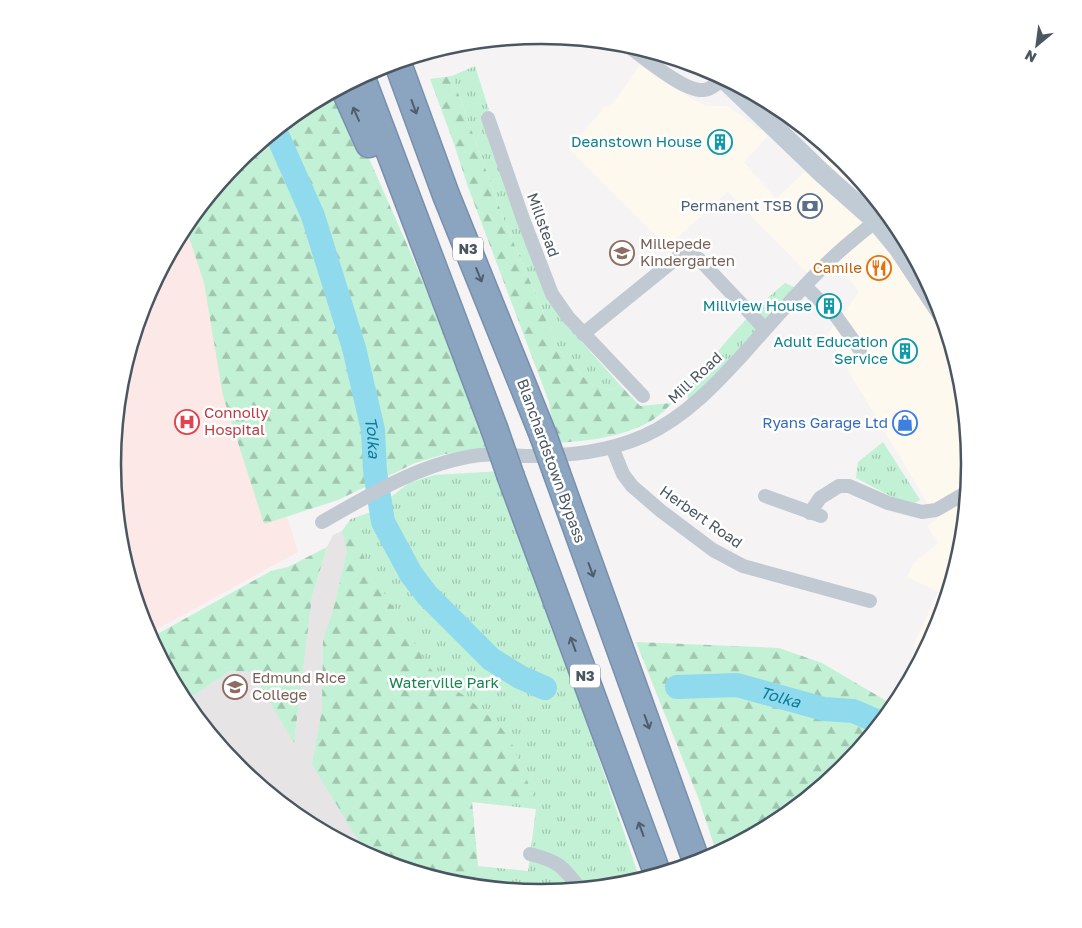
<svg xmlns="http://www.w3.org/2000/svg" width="1082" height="928" viewBox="0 0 1082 928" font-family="'Golos Text',sans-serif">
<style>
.commercial{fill:#fdf9ef}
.education{fill:#e6e4e5}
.medical{fill:#fce8e6}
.grass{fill:url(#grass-tufts);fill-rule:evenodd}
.forest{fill:url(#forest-firs)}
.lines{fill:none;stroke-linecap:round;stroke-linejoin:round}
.river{stroke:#90daee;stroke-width:24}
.street-tunnel{stroke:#caccce;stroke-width:14;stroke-dasharray:14 7;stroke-linecap:butt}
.highway-casing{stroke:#7690ad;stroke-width:29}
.street{stroke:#c1cad2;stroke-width:14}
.secondary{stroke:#c1cbd6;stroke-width:20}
.highway{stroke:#8ba5c1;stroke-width:26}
.highway-bridge-casing{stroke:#7690ad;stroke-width:29;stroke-linecap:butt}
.highway-bridge{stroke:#8ba5c1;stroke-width:26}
.oneway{stroke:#505e6b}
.labels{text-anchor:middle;stroke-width:5;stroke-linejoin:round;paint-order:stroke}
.shield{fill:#fff;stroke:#808990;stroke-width:1}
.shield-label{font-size:14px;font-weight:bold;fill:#4a5661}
.culture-label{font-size:15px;fill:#0d838f;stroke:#fff;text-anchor:end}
.service-label{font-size:15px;fill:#4e5e75;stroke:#fff;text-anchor:end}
.street-label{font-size:15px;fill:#4a5661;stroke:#fff}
.education-label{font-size:15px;fill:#785e54;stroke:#fff;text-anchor:start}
.food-label{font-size:15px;fill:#c56008;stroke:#fff;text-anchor:end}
.health-label{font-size:15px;fill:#be3a42;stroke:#fff;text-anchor:start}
.shop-label{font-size:15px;fill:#366cbe;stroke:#fff;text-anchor:end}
.park-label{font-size:15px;fill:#17864f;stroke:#fff}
.water-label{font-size:16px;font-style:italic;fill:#0c7c9b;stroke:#fff}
.rim{fill:none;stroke:#4a5661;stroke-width:2.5}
</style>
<defs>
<pattern id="grass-tufts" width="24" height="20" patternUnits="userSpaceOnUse" patternTransform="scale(1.25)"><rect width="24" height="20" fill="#c3f1d5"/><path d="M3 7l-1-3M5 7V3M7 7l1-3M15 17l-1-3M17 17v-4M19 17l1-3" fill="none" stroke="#a0c6b0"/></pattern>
<pattern id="forest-firs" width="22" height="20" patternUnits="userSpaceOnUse" patternTransform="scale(1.25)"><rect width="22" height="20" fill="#c3f1d5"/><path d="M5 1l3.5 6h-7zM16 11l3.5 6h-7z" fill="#a0c6b0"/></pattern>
</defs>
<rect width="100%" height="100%" fill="#f5f3f3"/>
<!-- commercial -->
<polygon class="commercial" points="640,65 673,88 706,106 728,106 768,136 744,162 776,199 825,152 790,116 845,161 898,226 937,300 962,381 970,464 962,548 937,628 924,653 921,655 913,646 938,592 907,577 913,564 938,543 927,526 937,519 827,335 859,292 828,253 808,274 728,192 667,247 569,149 605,106 610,107"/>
<!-- education -->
<polygon class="education" points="342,531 347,552 334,607 323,641 322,710 312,763 368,856 302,821 237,767 184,702 230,671 252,672 294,742 312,597 327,547 333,535"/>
<!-- medical -->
<polygon class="medical" points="192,216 298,552 148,634 145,628 120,547 112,464 120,380 145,300 184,225"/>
<!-- grass -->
<g class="grass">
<polygon points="475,66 489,110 481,114 516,214 564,322 621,386 610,390 589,383 559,350 504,220 452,76"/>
<path d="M 785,283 L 796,288 C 760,325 726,365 688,401 L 687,390 C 717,351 747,314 785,283 Z"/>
<polygon points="883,442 920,500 915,503 894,498 856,478 858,462"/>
<path d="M 502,471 L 640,880 L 624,885 L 541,893 L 457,885 L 377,860 L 368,856 L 312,764 L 322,710 L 323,641 L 334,607 L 347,552 L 342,531 L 351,519 L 371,512 L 409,483 L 434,475 ZM 472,802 L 536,809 L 528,871 L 478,866 Z"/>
</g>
<!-- forest -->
<g class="forest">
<path d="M 452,76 L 504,220 L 559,350 L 589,383 L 610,390 L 621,386 L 640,406 L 672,403 C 666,409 659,416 651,421 C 623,437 588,441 555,443 L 549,402 L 468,187 L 454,144 L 430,79 Z"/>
<polygon points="338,88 412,256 494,450 445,454 415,463 338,500 264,524 223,396 204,283 185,225 238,160 303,107"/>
<polygon points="351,519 366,563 429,667 444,684 465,696 498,724 510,739 533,795 523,802 472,802 479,887 457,885 377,860 368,856 312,764 322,710 323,641 334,607 347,552 342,531"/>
<polygon points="327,547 312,597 294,743 252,672 230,671 184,702 150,638 271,571 288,567"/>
<polygon points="636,642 779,648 822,663 895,706 844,768 779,821 717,854 699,800"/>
</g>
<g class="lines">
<!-- river -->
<g class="river">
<path id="s1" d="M 275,130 L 313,216 L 354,348 L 373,430 L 375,471 L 383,522 L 411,574 L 427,595 L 491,659 L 520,677 L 545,688"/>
<path id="s2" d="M 677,687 L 737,685 L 824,709 L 853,711 L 881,723"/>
</g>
<!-- street-tunnel -->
<polyline class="street-tunnel" points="818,299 836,316"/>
<defs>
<g id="highway">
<polyline points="397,61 446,195 543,435"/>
<polyline points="361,76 494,428"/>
<polyline points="343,86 369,144"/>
<polyline points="557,474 697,863"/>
<polyline points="511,477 658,875"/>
</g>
</defs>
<!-- highway casing -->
<use href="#highway" class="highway-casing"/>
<!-- street -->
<g class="street">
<path d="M 624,43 C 641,55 684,92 703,90 C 711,90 717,83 723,78"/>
<polyline points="488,118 523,219 552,294 568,317 643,396"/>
<polyline points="805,286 818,299"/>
<polyline points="836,316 860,350"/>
<polyline points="583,334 678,257 687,254 699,259 765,329"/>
<polyline points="612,447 623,474 632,486 661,511 713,550 743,566 870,601"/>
<polyline points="765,496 821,516"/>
<polyline points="810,513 820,498 839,486 849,486 888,503 922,512 936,510 967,492"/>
<path d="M 322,522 C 371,494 423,462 480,455 C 496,453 513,456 529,456 C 569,456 607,452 644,436 C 686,417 717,383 747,350 C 771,323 795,295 821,269 C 841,248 864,231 887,212"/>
<path d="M 530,854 C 558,861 563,866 580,889"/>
</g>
<!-- secondary -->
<polyline class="secondary" points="722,77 823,174 876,221 899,249 942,314"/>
<!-- highway -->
<use href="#highway" class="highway"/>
<defs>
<g id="highway-bridge">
<polyline points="494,428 511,477"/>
<polyline points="543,435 557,474"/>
</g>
</defs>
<!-- highway-bridge casing -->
<use href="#highway-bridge" class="highway-bridge-casing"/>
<!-- highway-bridge -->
<use href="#highway-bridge" class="highway-bridge"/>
</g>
<!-- one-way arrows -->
<defs><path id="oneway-shaft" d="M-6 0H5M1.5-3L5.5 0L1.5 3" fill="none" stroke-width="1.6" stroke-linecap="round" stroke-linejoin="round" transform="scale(1.25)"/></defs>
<g class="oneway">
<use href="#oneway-shaft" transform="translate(414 107) rotate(70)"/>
<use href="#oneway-shaft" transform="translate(356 114) rotate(-114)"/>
<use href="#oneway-shaft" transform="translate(479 275) rotate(68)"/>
<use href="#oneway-shaft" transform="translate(591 570) rotate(70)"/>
<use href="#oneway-shaft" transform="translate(573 644) rotate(-110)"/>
<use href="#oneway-shaft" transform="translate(647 722) rotate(70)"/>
<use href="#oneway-shaft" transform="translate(641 829) rotate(-110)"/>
</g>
<!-- icons -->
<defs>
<symbol id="building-ring" viewBox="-11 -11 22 22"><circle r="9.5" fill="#fff" stroke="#0f9aa8" stroke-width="1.5"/><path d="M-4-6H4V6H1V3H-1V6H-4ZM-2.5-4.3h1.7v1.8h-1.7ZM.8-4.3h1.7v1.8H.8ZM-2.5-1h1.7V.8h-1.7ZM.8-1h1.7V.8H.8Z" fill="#0f9aa8"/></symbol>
<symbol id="bank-ring" viewBox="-11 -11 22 22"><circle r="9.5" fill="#fff" stroke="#5c6f8a" stroke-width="1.5"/><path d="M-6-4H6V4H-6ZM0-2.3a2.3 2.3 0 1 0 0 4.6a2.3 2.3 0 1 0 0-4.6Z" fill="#5c6f8a"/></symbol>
<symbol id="school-ring" viewBox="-11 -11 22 22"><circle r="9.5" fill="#fff" stroke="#8d6e63" stroke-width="1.5"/><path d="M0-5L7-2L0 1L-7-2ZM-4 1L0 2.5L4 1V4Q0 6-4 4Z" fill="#8d6e63"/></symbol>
<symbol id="restaurant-ring" viewBox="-11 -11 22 22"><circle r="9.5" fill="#fff" stroke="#e8710a" stroke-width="1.5"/><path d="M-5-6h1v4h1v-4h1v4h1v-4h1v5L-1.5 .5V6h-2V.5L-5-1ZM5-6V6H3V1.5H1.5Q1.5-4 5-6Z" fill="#e8710a"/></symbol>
<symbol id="hospital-ring" viewBox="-11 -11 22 22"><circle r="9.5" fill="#fff" stroke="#e0444e" stroke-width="1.5"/><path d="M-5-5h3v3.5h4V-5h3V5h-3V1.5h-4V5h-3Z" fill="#e0444e"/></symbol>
<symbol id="shop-ring" viewBox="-11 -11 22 22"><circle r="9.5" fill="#fff" stroke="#3f7fe0" stroke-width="1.5"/><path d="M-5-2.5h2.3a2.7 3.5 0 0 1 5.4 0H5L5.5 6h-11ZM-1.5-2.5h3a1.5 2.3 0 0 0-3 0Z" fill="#3f7fe0"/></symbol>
</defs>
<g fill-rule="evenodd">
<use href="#building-ring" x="706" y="128" width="28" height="28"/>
<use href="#bank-ring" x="796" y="192" width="28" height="28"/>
<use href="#school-ring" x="608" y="239" width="28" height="28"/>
<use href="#restaurant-ring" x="865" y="254" width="28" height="28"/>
<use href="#building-ring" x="815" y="292" width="28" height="28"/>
<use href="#building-ring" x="891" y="337" width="28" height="28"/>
<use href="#hospital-ring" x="173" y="408" width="28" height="28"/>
<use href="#shop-ring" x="891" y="409" width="28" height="28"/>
<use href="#school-ring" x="221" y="673" width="28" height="28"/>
</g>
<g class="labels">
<!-- shield labels -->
<g class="shield">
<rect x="453" y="237.5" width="30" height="23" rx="4"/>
<rect x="570" y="664.5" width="30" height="23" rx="4"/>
</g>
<g class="shield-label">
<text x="468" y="254">N3</text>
<text x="585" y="681">N3</text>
</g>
<!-- culture labels -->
<g class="culture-label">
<text x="702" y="147">Deanstown House</text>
<text x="812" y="311">Millview House</text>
<text x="888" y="347">Adult Education<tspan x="888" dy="17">Service</tspan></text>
</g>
<!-- service labels -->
<g class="service-label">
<text x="792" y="211">Permanent TSB</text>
</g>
<!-- street labels -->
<g class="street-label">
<text transform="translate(543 225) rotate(70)" y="5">Millstead</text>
<text transform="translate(695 378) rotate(-43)" y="5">Mill Road</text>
<text transform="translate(551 461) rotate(70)" y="5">Blanchardstown Bypass</text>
<text transform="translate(701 517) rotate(35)" y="5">Herbert Road</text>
</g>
<!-- education labels -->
<g class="education-label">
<text x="640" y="249">Millepede<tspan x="640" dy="17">Kindergarten</tspan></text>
<text x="252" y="683">Edmund Rice<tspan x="252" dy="17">College</tspan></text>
</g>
<!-- food labels -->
<g class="food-label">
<text x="862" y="273">Camile</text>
</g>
<!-- health labels -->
<g class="health-label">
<text x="204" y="418">Connolly<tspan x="204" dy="17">Hospital</tspan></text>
</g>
<!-- shop labels -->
<g class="shop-label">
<text x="888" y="428">Ryans Garage Ltd</text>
</g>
<!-- park labels -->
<g class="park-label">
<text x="444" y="688">Waterville Park</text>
</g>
<!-- water labels -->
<g class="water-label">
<text dy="6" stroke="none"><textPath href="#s1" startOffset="324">Tolka</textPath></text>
<text dy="6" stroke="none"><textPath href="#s2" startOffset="105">Tolka</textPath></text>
</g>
</g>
<!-- crop -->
<path d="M0 0H1082V928H0ZM121 464a420 420 0 1 1 840 0a420 420 0 1 1-840 0Z" fill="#fff" fill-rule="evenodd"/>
<path class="rim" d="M121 464a420 420 0 1 1 840 0a420 420 0 1 1-840 0Z"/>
<!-- north arrow -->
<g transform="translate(1037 45) rotate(209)" stroke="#ffffff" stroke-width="4" paint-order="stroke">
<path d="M0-4L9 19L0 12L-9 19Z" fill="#4a5661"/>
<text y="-8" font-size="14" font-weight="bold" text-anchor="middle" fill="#4a5661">N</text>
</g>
</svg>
